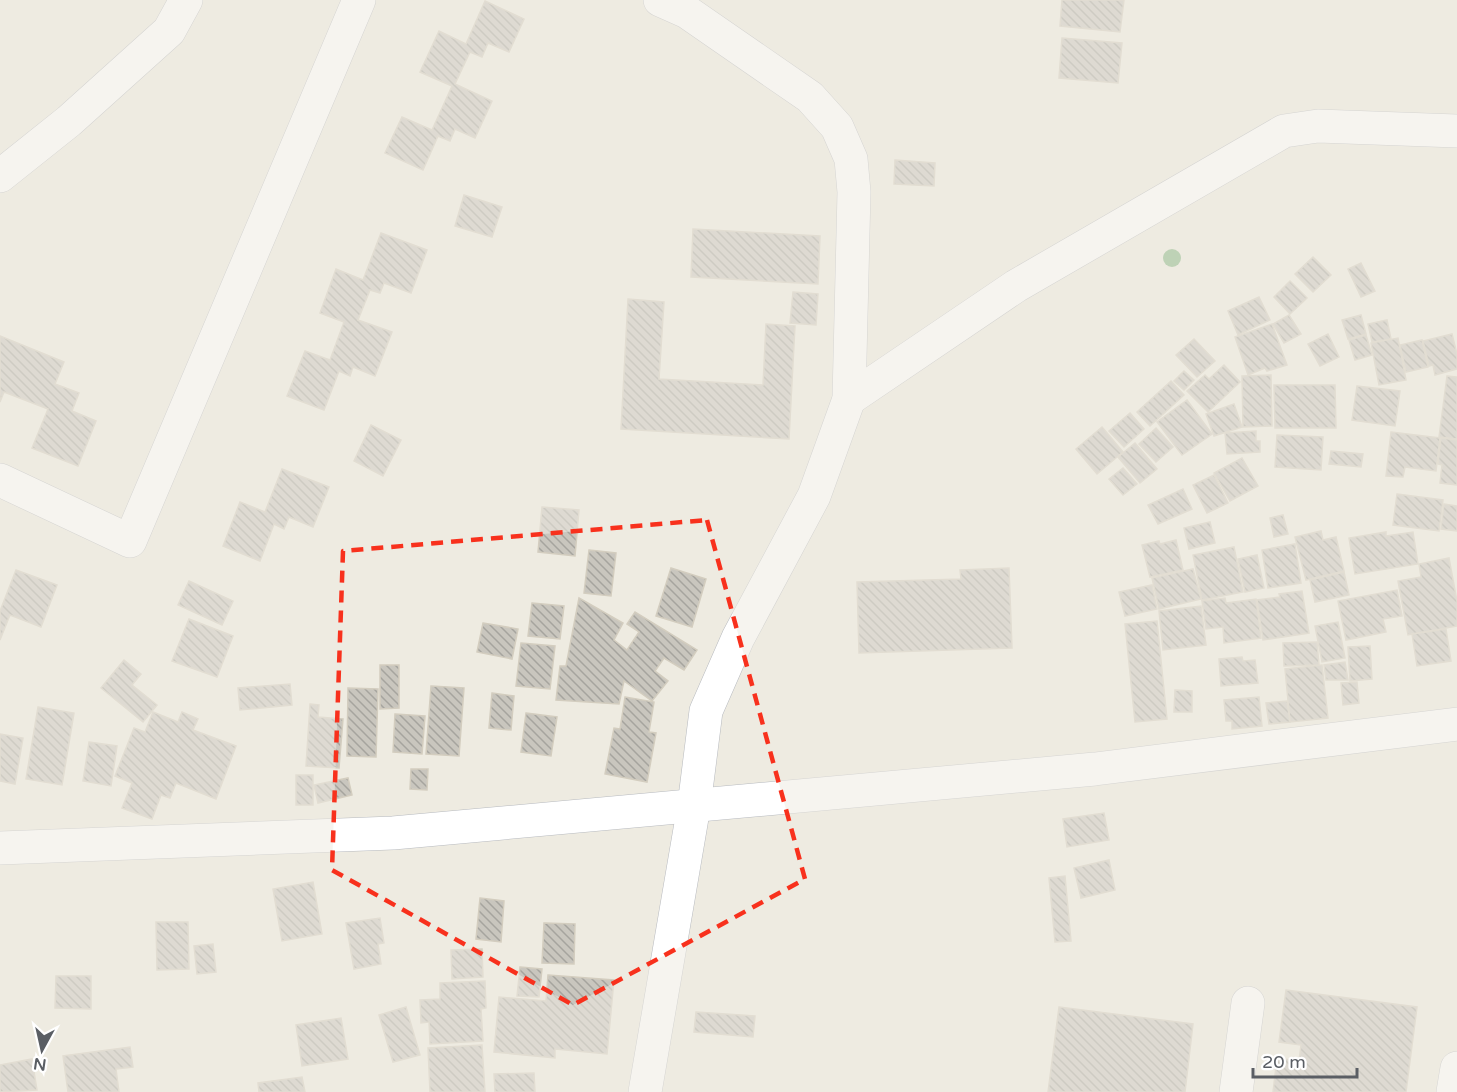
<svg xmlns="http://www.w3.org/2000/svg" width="1457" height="1092" viewBox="0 0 1457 1092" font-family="'Varela Round',sans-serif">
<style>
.building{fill:url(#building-back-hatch);stroke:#d3cdbf;stroke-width:1.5}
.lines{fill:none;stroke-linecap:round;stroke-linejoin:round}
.minor-casing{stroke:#b7babf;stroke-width:34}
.minor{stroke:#fff;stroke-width:33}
.tree{fill:#84b481}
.marked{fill:none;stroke:#f8311d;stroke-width:4.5;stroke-dasharray:12 8;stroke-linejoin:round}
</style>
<defs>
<pattern id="building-back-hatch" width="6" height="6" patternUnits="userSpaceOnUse" patternTransform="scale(1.5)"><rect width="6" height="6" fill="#c9c6be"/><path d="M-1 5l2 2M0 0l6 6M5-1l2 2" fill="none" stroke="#a6a49e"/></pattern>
</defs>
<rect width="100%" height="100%" fill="#eeebe1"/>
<!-- building -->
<g class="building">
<polygon points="1062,0 1124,0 1120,32 1060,26"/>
<polygon points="485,1 524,19 509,52 488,43 482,57 470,52 455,84 492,101 475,138 455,129 450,141 438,136 423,170 385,153 402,117 432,130 452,86 420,72 439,31 466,44"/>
<polygon points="1062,38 1122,43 1118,83 1059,78"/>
<polygon points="895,160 935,163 934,186 894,184"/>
<polygon points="464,195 502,207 492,237 455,226"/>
<polygon points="693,229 820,236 818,284 691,277"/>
<polygon points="381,233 427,250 411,293 384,283 380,293 370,290 358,320 392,332 375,376 353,367 350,376 339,371 324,410 287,396 305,351 330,360 344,322 320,313 336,269 363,280"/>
<polygon points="1313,257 1331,275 1313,292 1295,274"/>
<polygon points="1361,263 1375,291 1361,297 1348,269"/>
<polygon points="1290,281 1307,298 1290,314 1274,297"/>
<polygon points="793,292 818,294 816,325 790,323"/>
<polygon points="1259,297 1270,320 1238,335 1228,311"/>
<polygon points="628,299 664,302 659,379 763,385 766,324 795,326 789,439 621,429"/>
<polygon points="1289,315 1301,334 1284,343 1273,324"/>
<polygon points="1361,315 1366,334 1348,339 1342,320"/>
<polygon points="1387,320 1391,339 1372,342 1368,324"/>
<polygon points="1272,324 1287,365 1267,371 1265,368 1248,375 1235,337"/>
<polygon points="1328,334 1339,357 1320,366 1308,344"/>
<polygon points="1452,334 1457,354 1457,369 1435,375 1433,365 1429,366 1423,341"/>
<polygon points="1366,335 1372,355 1355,360 1349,340"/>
<polygon points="0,336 64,362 55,384 79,393 72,411 96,421 78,466 32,448 48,409 4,392 0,402"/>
<polygon points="1398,338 1406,380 1379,385 1371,343"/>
<polygon points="1194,339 1215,361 1197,377 1176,355"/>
<polygon points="1422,340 1428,367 1406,372 1400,345"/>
<polygon points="1224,365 1240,382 1208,412 1187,391 1205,375 1209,379"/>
<polygon points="1184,371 1194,380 1184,390 1174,381"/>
<polygon points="1271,375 1272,426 1243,427 1242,376"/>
<polygon points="1447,376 1457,377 1457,439 1439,437"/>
<polygon points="1171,381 1184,395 1150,426 1137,412"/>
<polygon points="1274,385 1335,385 1336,428 1275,428"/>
<polygon points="1357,386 1400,391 1395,426 1352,420"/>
<polygon points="1187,400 1212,434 1182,455 1157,422"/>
<polygon points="1234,404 1242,427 1214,436 1206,414"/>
<polygon points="1130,413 1144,429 1124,447 1109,431"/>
<polygon points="371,425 401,440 383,476 354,461"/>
<polygon points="1102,427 1123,452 1097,474 1076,449"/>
<polygon points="1156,428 1173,447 1156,462 1139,444"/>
<polygon points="1256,431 1256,441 1260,441 1260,452 1227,454 1225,433"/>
<polygon points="1391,432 1440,438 1436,471 1405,467 1403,477 1386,476"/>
<polygon points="1277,435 1323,437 1321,470 1275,467"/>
<polygon points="1441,438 1457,440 1457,485 1440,483 1442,465 1438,464"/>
<polygon points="1135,443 1157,469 1140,483 1118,457"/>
<polygon points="1331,451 1363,454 1361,467 1329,464"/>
<polygon points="1242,458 1258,486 1230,501 1214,473"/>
<polygon points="1123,468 1137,484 1123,495 1109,479"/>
<polygon points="282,469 329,487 313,527 289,517 284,529 274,524 260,561 223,546 240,502 265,512"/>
<polygon points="1214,475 1228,503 1207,513 1193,485"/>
<polygon points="1183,489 1192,509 1158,524 1148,505"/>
<polygon points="1397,494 1443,500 1439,531 1393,525"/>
<polygon points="1444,504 1457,506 1457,531 1441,529"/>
<polygon points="542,507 579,510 575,556 538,552"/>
<polygon points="1283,515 1288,534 1274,537 1270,518"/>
<polygon points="1210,522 1215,543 1189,549 1184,528"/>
<polygon points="1321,531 1323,540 1336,537 1344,571 1306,580 1295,537"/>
<polygon points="1386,532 1386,536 1413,532 1418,564 1355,574 1349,538"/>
<polygon points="1176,540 1183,570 1150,577 1142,545 1159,541 1160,544"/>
<polygon points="1295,544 1301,583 1268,588 1262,550"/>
<polygon points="1234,547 1243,592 1202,600 1193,555"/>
<polygon points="589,550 616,553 611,596 584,593"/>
<polygon points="1257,555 1264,588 1245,592 1238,559"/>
<polygon points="1449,558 1457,601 1457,626 1408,635 1398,581 1421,577 1419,564"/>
<polygon points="671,568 706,579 692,627 656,616"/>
<polygon points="1009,568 1012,648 859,653 857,582 961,579 960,570"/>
<polygon points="1193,569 1201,599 1159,609 1152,578"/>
<polygon points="16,570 57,585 41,627 10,615 0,640 0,611"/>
<polygon points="1344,572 1349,595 1315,602 1310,580"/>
<polygon points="189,581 233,601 222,625 178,605"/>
<polygon points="1152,585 1157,609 1125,616 1119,592"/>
<polygon points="1397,590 1402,616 1383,619 1386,632 1346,640 1338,601"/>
<polygon points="1302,591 1309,633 1263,640 1257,600 1280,597 1279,594"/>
<polygon points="579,598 623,623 614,640 627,650 639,632 627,624 635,612 697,650 684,670 664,658 655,671 668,681 652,701 624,681 619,704 556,700 560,666 566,666"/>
<polygon points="1225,598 1226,603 1256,599 1261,638 1224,643 1223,627 1206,629 1202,601"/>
<polygon points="532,603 564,606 560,639 528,636"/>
<polygon points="1201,606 1206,645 1163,650 1159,611"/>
<polygon points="189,619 233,636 217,677 172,661"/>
<polygon points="1157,621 1167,719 1135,722 1125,624"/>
<polygon points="1338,622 1345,658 1322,662 1315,626"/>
<polygon points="483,623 518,629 512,659 477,652"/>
<polygon points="1446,629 1451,661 1417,666 1412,634"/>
<polygon points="1317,642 1319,665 1284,666 1283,643"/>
<polygon points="521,643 555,646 550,689 516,686"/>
<polygon points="1370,646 1372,679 1350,681 1348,647"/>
<polygon points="1242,657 1243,661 1255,660 1258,683 1221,686 1219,659"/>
<polygon points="124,660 141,674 132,685 157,705 143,722 101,688"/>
<polygon points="1345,662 1348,680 1326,680 1324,665"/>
<polygon points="380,665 399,665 399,708 380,709"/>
<polygon points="1322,665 1328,718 1290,722 1285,669"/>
<polygon points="1357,682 1359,703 1343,705 1341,683"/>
<polygon points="290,684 292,705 240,710 238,688"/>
<polygon points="431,686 464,688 459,756 426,754"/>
<polygon points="348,688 378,689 376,757 347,756"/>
<polygon points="1175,690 1192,691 1192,712 1174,712"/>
<polygon points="492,693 514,696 511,730 489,728"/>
<polygon points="625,697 654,702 649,732 656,733 647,782 605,774 614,728 620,729"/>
<polygon points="1259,697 1262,726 1232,729 1232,721 1226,721 1224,700"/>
<polygon points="1287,701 1290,722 1269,724 1266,703"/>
<polygon points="310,704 319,705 318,717 343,719 339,768 306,766"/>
<polygon points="38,707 74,713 62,785 26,779"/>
<polygon points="153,712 178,722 182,712 198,719 193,730 236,746 216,799 176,783 170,798 161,795 152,819 122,808 132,783 115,776 134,728 145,732"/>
<polygon points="526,713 557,717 551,756 521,752"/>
<polygon points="395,714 425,716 422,754 393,752"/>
<polygon points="0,734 23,738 15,784 0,781"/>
<polygon points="89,742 117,746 111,786 83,781"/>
<polygon points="411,769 428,769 427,790 410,789"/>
<rect x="296" y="775" width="17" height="30"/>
<polygon points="348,778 352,795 318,803 314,785"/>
<polygon points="1104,813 1109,840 1067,847 1063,819"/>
<polygon points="1109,860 1115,890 1081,898 1074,868"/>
<polygon points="1065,876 1071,941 1055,942 1049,878"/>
<polygon points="313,882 322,934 282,941 273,889"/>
<polygon points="480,898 504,901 501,942 476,939"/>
<polygon points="380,918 384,943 378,944 381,964 354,969 346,923"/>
<polygon points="156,922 188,922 189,969 157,970"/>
<polygon points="544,923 575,924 574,964 542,963"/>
<polygon points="213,944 216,972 197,974 194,946"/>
<polygon points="482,949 483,977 452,979 451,950"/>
<polygon points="520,967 542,969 539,997 517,996"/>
<polygon points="548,975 614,980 607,1054 555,1049 555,1058 494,1052 499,997 546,1001"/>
<polygon points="56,976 91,976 91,1009 55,1008"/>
<polygon points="485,981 486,1008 481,1009 483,1041 430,1044 429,1022 421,1023 420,1000 440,999 440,983"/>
<polygon points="1286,990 1417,1007 1406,1092 1273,1092 1277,1058 1299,1061 1301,1045 1279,1042"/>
<polygon points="406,1007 420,1055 393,1062 379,1015"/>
<polygon points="1059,1007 1193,1024 1185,1092 1048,1092"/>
<polygon points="696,1012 755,1016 753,1037 694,1032"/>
<polygon points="341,1018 348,1059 302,1066 296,1025"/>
<polygon points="482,1045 485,1092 430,1092 428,1048"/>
<polygon points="130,1047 133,1067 116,1069 119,1092 68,1092 63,1056"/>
<polygon points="32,1059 37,1090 0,1092 0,1065"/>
<polygon points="534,1073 535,1092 495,1092 494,1074"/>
<polygon points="302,1077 305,1092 259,1092 258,1083"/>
</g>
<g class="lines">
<defs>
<g id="minor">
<polyline points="0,176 69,121 169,31 186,0"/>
<polyline points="849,399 1016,286 1284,131 1318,126 1457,131"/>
<polyline points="0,480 130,541 359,0"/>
<polyline points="0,848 393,833 1095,769 1457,724"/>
<polyline points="645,1092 694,806 706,711 738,638 814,496 849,399 854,192 851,159 837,127 810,97 687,12 660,0"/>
<polyline points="1236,1092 1248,1003"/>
<polyline points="1453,1092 1457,1068"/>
</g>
</defs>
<!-- minor casing -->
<use href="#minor" class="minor-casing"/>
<!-- minor -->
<use href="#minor" class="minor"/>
</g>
<!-- trees -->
<circle class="tree" cx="1172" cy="258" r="9"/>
<!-- marked area -->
<path d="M0 0H1457V1092H0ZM 707,520 L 805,879 L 573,1005 L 332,870 L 343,551 Z" fill="#eeebe1" fill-opacity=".55" fill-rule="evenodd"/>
<path class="marked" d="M 707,520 L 805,879 L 573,1005 L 332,870 L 343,551 Z"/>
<!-- north arrow -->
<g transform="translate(42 1050) rotate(188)" stroke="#ffffff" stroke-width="4.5" paint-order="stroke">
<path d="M0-4.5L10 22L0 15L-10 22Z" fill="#5a5e64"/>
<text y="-9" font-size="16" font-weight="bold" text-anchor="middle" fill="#5a5e64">N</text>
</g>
<!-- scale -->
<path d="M1253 1068v9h104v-9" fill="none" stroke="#5a5e64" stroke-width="3"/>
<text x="1262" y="1068" font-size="18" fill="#5a5e64" stroke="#ffffff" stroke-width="4.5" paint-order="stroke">20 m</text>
</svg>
